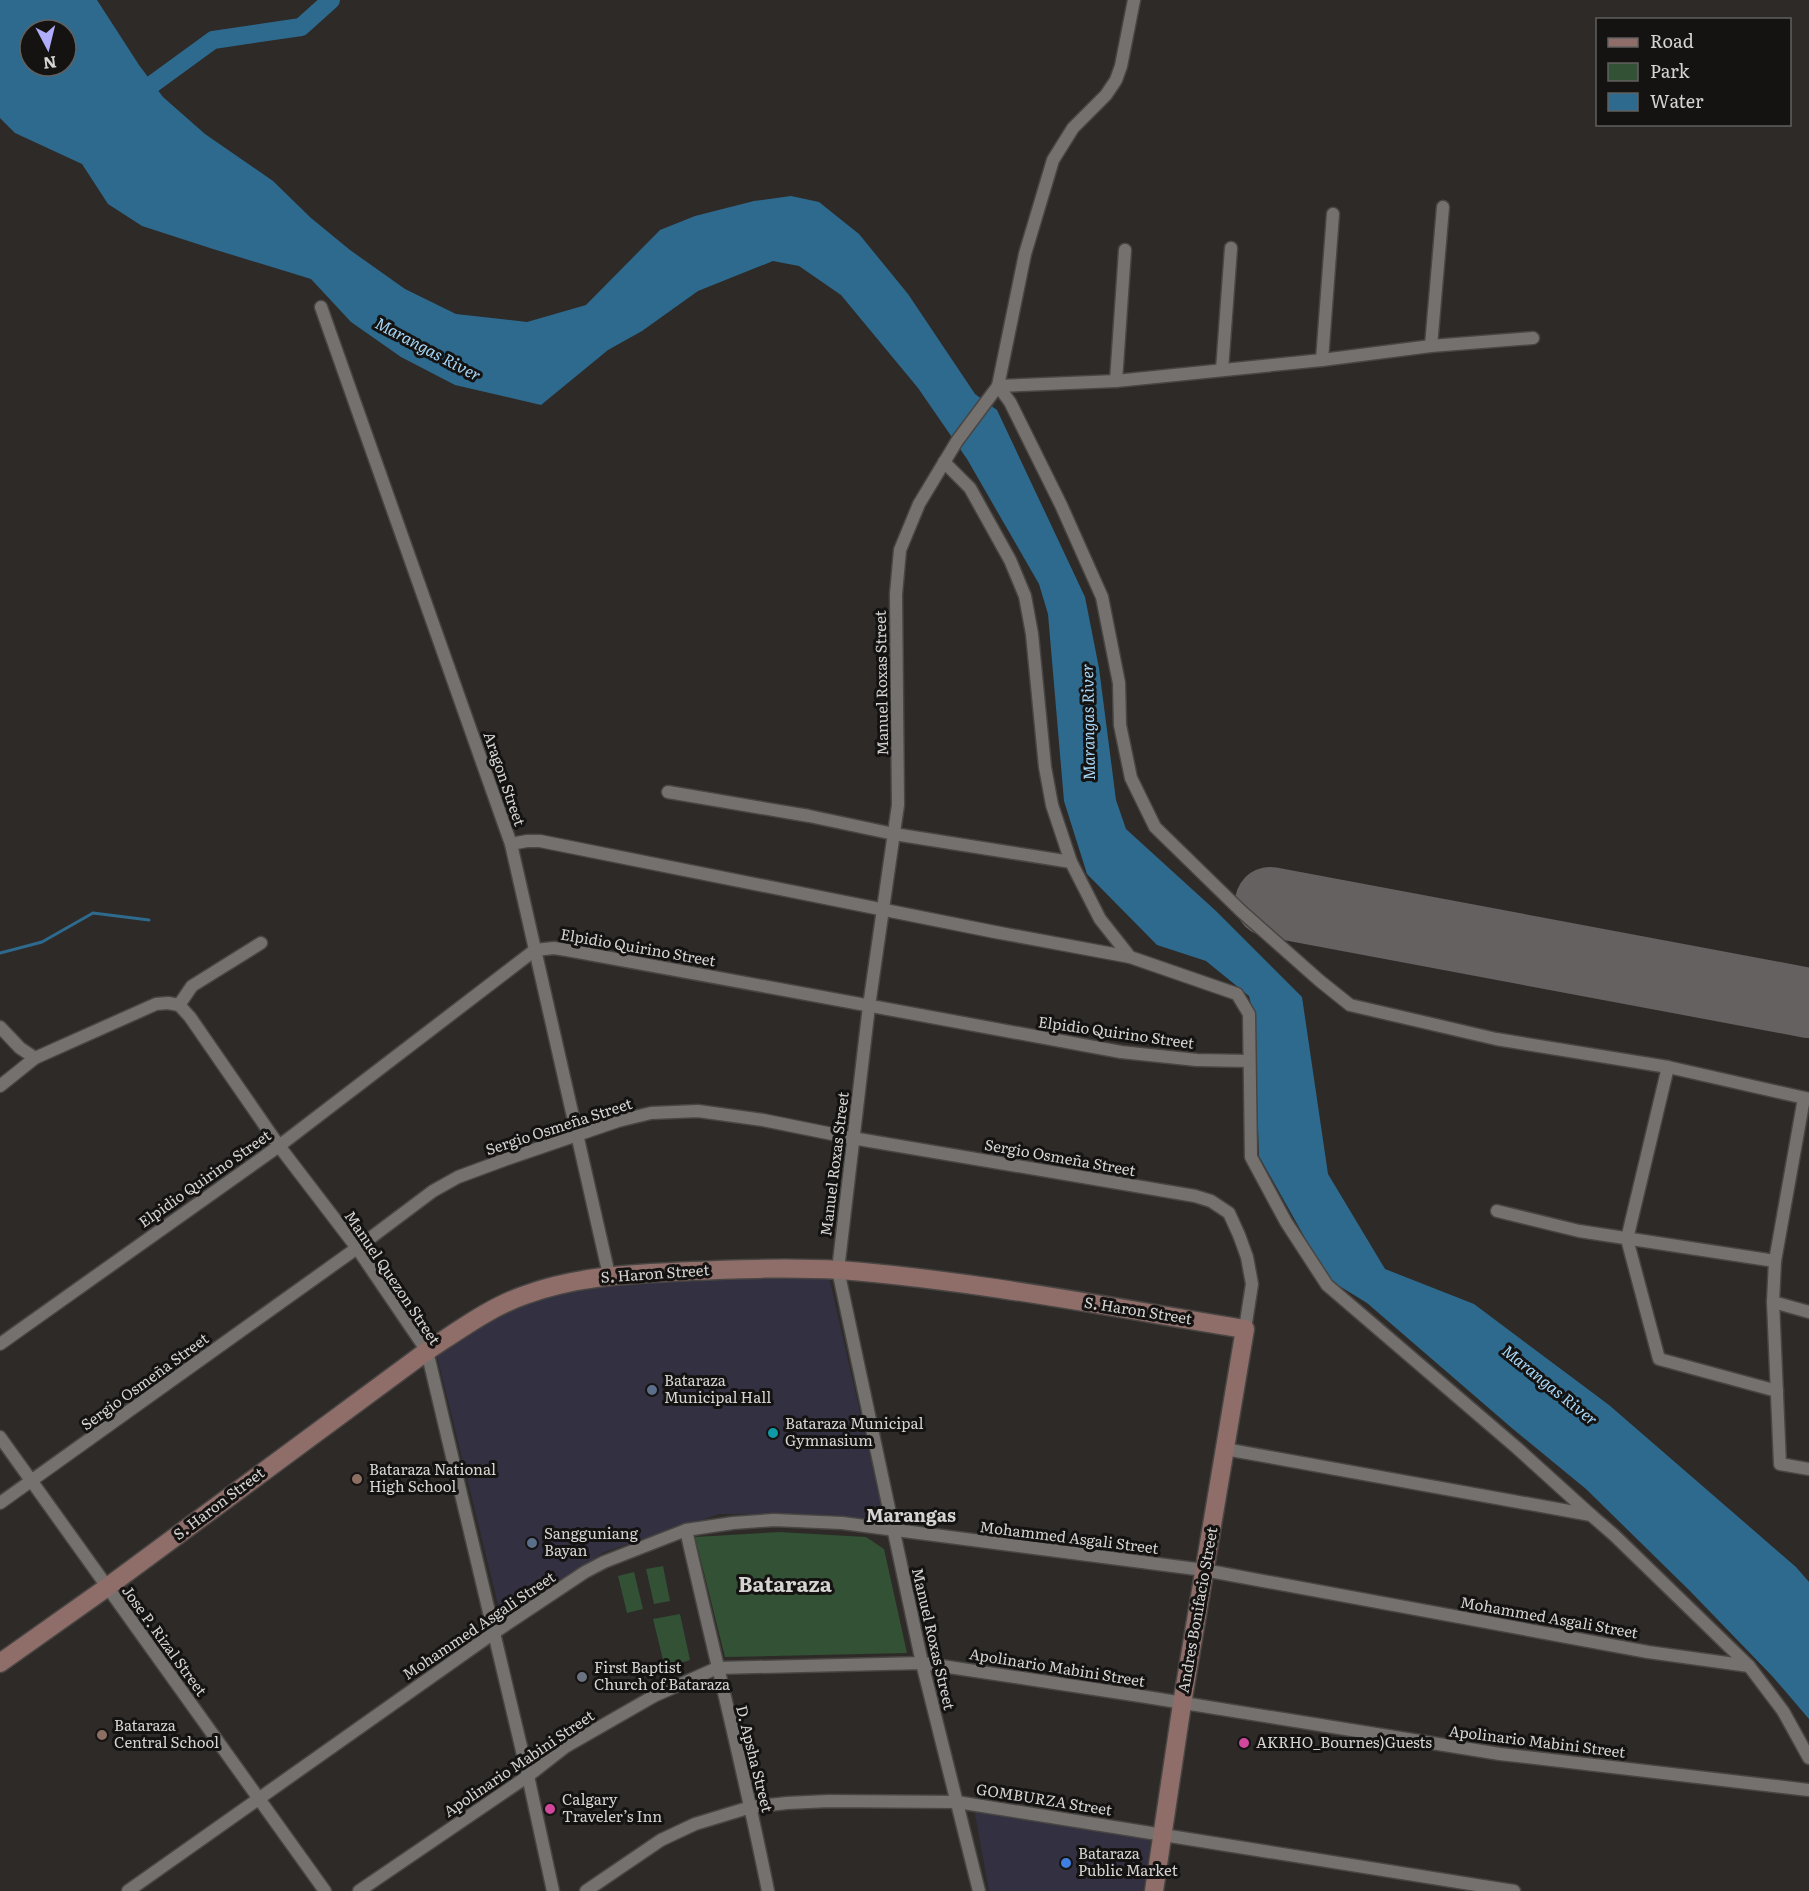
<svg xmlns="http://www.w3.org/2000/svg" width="1809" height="1891" viewBox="0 0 1809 1891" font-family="Literata,serif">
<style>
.commercial{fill:#323041}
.green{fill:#325135}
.water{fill:#2e6a8e;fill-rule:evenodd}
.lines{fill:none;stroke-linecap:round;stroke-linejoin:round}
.stream{stroke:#2e6a8e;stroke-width:3}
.river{stroke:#2e6a8e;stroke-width:18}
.runway{stroke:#646160;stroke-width:70}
.street-casing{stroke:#484543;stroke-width:15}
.secondary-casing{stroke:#484543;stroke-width:21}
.street{stroke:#75716f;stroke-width:12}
.secondary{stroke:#8f6e6a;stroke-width:18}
.service-dot{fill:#5c6f8a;stroke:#151312;stroke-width:2}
.culture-dot{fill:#0f9aa8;stroke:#151312;stroke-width:2}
.education-dot{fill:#8d6e63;stroke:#151312;stroke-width:2}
.worship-dot{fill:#6b7280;stroke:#151312;stroke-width:2}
.hotel-dot{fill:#d1479c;stroke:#151312;stroke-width:2}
.shop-dot{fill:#3f7fe0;stroke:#151312;stroke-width:2}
.labels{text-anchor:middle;stroke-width:6;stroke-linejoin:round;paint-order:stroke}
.street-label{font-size:15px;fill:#d6d4d3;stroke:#151312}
.poi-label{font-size:15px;fill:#d6d4d3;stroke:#151312;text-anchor:start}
.water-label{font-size:16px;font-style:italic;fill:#a7d8f9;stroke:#151312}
.quarter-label{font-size:18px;font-weight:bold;fill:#d6d4d3;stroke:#151312}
.district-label{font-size:21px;font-weight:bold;fill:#d6d4d3;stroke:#151312}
</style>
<rect width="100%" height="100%" fill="#2d2a28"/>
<!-- commercial -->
<g class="commercial">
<polygon points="829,1277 886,1525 839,1515 719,1514 604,1552 502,1621 436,1352 525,1301 592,1286 698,1279"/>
<polygon points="974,1809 1151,1836 1144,1891 989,1891"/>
</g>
<!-- green -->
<g class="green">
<polygon points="779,1532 866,1537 884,1549 907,1653 725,1657 695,1537"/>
<polygon points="663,1566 670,1601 654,1604 646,1569"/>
<polygon points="634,1572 643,1609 627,1613 618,1576"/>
<polygon points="680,1614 690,1660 665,1668 653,1619"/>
</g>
<!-- water -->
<path class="water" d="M 0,0 L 97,0 L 139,65 L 163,97 L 205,134 L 273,181 L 311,218 L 350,250 L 405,289 L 456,314 L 527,322 L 586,305 L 660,230 L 695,216 L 754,201 L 791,196 L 819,202 L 859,234 L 908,294 L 975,394 L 997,410 L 1085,597 L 1099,668 L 1116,800 L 1126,829 L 1216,911 L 1302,997 L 1328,1174 L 1385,1269 L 1474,1304 L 1609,1405 L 1796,1567 L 1809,1582 L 1809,1719 L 1773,1677 L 1690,1591 L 1586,1489 L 1513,1429 L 1367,1303 L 1328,1279 L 1259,1156 L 1254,1016 L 1249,996 L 1206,961 L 1157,945 L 1087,874 L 1064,801 L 1048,614 L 1039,584 L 967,459 L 918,388 L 841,295 L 799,266 L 773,261 L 698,291 L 642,331 L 608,350 L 541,405 L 455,385 L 401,357 L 351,322 L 311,279 L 213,249 L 142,226 L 108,204 L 82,164 L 15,133 L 0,118 ZM 30,30 L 66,30 L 66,66 L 30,66 Z"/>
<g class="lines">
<!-- stream -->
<polyline class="stream" points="0,953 42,942 93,913 149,920"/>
<!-- river -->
<polyline class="river" points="137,101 143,91 213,40 301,27 331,0"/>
<!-- runway -->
<polyline class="runway" points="1270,902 1809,1003"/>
<defs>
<g id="street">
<polyline points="321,307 511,844 609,1275"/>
<polyline points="1431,346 1443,207"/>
<polyline points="1322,360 1333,214"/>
<polyline points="1222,370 1231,248"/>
<polyline points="1116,381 1125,250"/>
<polyline points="998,386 1010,402 1061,505 1102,597 1119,683 1120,725 1131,778 1155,827 1241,911 1320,981 1350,1005 1496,1039 1668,1067 1809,1099"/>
<polyline points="998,386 1116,381 1322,360 1431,346 1533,338"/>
<polyline points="944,462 970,488 1010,560 1025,596 1032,634 1045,767 1052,805 1071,862 1100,919 1130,957 1237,994 1249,1014 1251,1157 1286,1222 1327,1285 1517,1448 1591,1515"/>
<polyline points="668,792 809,816 894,834 1071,862"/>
<polyline points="511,844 527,841 540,841 995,932 1130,957"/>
<polyline points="179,1005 190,1017 279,1146 357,1248 427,1351 528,1776 553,1891"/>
<polyline points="179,1005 192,986 261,943"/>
<polyline points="0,1027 20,1048 35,1058"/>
<polyline points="1668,1067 1627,1239 1659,1359 1777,1391"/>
<polyline points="0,1086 35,1058 156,1004 168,1003 179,1005"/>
<polyline points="1804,1098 1775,1261 1773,1302 1780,1464 1809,1469"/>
<polyline points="1497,1211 1579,1231 1775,1261"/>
<polyline points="1773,1302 1809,1312"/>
<polyline points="0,1344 279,1146 535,950 554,948 567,950 1121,1052 1197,1060 1249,1061"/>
<polyline points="0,1437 325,1891"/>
<polyline points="1225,1449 1591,1515 1614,1535 1749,1666 1783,1711 1809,1758"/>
<polyline points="0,1503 357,1248 433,1191 458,1177 504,1160 618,1121 651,1113 698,1111 763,1120 852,1138 1195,1196 1211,1201 1229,1213 1239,1235 1247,1257 1252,1284 1245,1329"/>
<path d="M 686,1530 C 713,1650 744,1770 768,1891"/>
<polyline points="128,1891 492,1634 585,1572 604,1562 686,1530 733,1523 774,1520 842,1523 1204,1570 1648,1652 1749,1666"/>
<polyline points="359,1891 528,1776 565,1747 654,1696 717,1668 922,1663 1134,1695 1500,1754 1809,1790"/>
<polyline points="586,1891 661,1840 695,1824 751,1807 787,1803 829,1801 957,1802 1514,1891"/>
<polyline points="979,1891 922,1663 838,1270 869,1006 898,805 896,594 900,550 919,504 957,441 998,386 1025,254 1053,160 1073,128 1106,95 1116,80 1121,66 1134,0"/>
</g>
<path id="secondary" d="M 0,1663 L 106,1588 L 427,1351 C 458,1331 490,1307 525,1295 C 579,1275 634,1274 691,1271 C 740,1269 791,1267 840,1270 C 976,1281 1110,1307 1245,1329 L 1182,1704 L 1154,1891"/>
</defs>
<!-- street casing -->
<use href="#street" class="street-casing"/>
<!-- secondary casing -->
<use href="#secondary" class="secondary-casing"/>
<!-- street -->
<use href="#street" class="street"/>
<!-- secondary -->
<use href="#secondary" class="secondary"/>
</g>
<!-- markers -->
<g class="service-dot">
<circle cx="652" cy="1390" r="6"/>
<circle cx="532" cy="1543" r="6"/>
</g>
<circle class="culture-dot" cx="773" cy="1433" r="6"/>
<g class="education-dot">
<circle cx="357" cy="1479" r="6"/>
<circle cx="102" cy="1735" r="6"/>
</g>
<circle class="worship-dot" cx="582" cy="1677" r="6"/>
<g class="hotel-dot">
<circle cx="1244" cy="1743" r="6"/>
<circle cx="550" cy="1809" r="6"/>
</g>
<circle class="shop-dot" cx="1066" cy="1863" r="6"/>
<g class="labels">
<!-- street labels -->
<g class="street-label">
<text transform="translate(882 683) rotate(-91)" y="5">Manuel Roxas Street</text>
<text transform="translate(504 779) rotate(71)" y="5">Aragon Street</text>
<text transform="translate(638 948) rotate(10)" y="5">Elpidio Quirino Street</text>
<text transform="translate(1116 1033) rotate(8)" y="5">Elpidio Quirino Street</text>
<text transform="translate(559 1127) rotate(-18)" y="5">Sergio Osmeña Street</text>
<text transform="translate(1060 1158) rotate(10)" y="5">Sergio Osmeña Street</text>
<text transform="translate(835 1164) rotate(-83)" y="5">Manuel Roxas Street</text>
<text transform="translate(205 1179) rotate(-35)" y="5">Elpidio Quirino Street</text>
<text transform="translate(655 1274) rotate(-4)" y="5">S. Haron Street</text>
<text transform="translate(392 1278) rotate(56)" y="5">Manuel Quezon Street</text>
<text transform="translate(1138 1311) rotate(9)" y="5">S. Haron Street</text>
<text transform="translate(145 1382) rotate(-36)" y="5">Sergio Osmeña Street</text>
<text transform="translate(219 1504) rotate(-37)" y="5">S. Haron Street</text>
<text transform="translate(1069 1538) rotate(7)" y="5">Mohammed Asgali Street</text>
<text transform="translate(1198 1610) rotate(-80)" y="5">Andres Bonifacio Street</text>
<text transform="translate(1549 1618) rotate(10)" y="5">Mohammed Asgali Street</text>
<text transform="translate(479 1626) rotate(-34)" y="5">Mohammed Asgali Street</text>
<text transform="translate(933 1639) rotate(77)" y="5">Manuel Roxas Street</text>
<text transform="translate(164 1641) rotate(54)" y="5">Jose P. Rizal Street</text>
<text transform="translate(1057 1668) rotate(9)" y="5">Apolinario Mabini Street</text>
<text transform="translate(1537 1742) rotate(7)" y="5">Apolinario Mabini Street</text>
<text transform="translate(754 1759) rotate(76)" y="5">D. Apsha Street</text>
<text transform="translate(519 1764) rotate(-34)" y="5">Apolinario Mabini Street</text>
<text transform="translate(1044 1800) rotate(9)" y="5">GOMBURZA Street</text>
</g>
<!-- poi labels -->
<g class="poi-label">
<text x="664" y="1386">Bataraza<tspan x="664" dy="17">Municipal Hall</tspan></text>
<text x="785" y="1429">Bataraza Municipal<tspan x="785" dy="17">Gymnasium</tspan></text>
<text x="369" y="1475">Bataraza National<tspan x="369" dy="17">High School</tspan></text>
<text x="544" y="1539">Sangguniang<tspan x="544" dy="17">Bayan</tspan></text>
<text x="594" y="1673">First Baptist<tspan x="594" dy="17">Church of Bataraza</tspan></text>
<text x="114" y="1731">Bataraza<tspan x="114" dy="17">Central School</tspan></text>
<text x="1256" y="1748">AKRHO_Bournes)Guests</text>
<text x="562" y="1805">Calgary<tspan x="562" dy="17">Traveler’s Inn</tspan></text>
<text x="1078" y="1859">Bataraza<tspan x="1078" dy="17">Public Market</tspan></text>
</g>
<!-- water labels -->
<g class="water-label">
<text transform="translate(428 349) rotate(28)" y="6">Marangas River</text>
<text transform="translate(1088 722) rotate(-91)" y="6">Marangas River</text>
<text transform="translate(1550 1385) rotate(39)" y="6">Marangas River</text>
</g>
<!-- quarter labels -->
<g class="quarter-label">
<text x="911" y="1522">Marangas</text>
</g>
<!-- district labels -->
<g class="district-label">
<text x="785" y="1592">Bataraza</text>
</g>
</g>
<!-- legend -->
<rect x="1596" y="18" width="195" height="108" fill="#151312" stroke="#62605f" stroke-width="1.5"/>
<rect x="1608" y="38" width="30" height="9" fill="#8f6e6a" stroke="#62605f" stroke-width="1.5"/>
<text x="1650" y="48" font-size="18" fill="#d6d4d3">Road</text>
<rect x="1608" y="63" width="30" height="18" fill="#325135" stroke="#62605f" stroke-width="1.5"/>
<text x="1650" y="78" font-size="18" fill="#d6d4d3">Park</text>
<rect x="1608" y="93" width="30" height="18" fill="#2e6a8e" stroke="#62605f" stroke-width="1.5"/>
<text x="1650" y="108" font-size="18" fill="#d6d4d3">Water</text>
<!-- north arrow -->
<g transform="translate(48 48) rotate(173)"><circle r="28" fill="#151312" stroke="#62605f" stroke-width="1.5"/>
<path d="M0-4.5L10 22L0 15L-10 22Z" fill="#b0aefa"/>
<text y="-9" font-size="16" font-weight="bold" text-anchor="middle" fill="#d6d4d3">N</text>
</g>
</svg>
